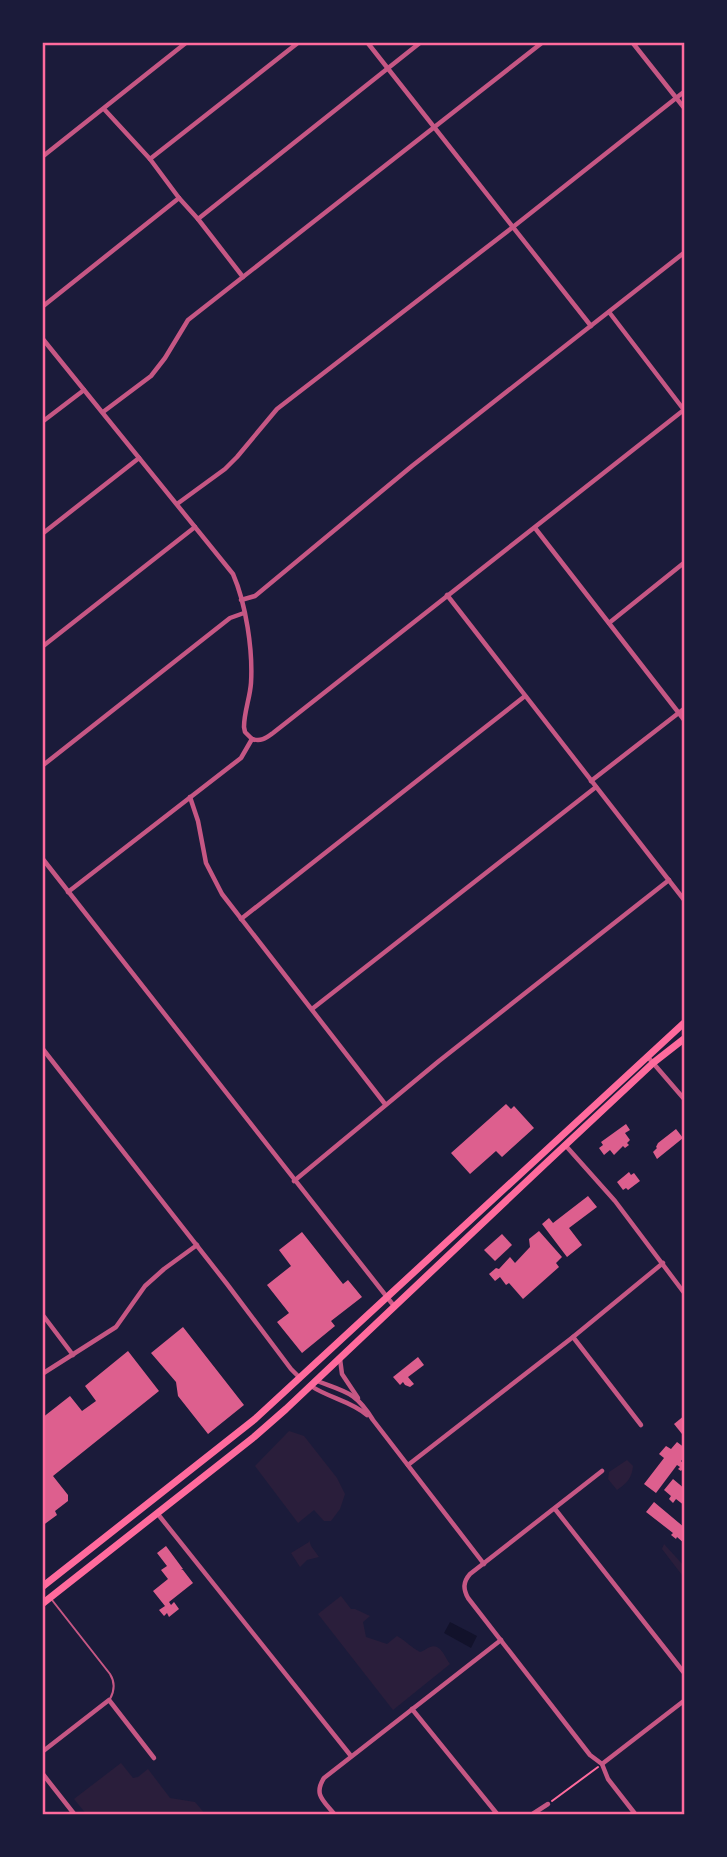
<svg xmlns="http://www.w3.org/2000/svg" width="727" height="1857" viewBox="0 0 727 1857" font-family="Raleway,sans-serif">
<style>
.green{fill:#2a1e3b}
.water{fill:#12122b}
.building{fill:#dd5f8e}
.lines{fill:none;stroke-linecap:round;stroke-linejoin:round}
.path{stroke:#ff6b9d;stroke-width:2}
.service{stroke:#c65784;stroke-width:2}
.minor{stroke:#c65784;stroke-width:4.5}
.primary{stroke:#ff6b9d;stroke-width:7}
.neatline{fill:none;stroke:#ff6b9d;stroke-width:2.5}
</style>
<rect width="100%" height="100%" fill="#1b1b3a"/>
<!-- green -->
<g class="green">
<polygon points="289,1431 304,1436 337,1478 345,1494 340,1509 331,1521 324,1521 314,1510 298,1523 255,1466"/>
<path d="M 627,1460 L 633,1466 C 632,1478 627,1483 617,1490 L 608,1479 L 609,1472 Z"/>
<polygon points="309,1540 311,1546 319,1557 307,1560 300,1567 291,1553 309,1542"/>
<polygon points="664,1544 685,1567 685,1579 662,1549"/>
<path d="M 341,1596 L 351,1609 L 355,1609 L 370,1616 L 363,1622 L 366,1637 L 387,1644 L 397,1636 C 406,1641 412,1648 420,1652 C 424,1651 427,1648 430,1647 C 441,1643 445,1658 450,1664 L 393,1710 L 318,1614 Z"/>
<polygon points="121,1763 133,1778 138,1777 148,1769 170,1798 195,1802 206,1815 87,1815 74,1799"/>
</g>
<!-- water -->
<polygon class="water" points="450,1622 477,1636 471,1648 444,1633"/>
<!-- building -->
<g class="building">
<polygon points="506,1104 511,1109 514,1106 534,1128 502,1157 496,1151 470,1174 451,1153"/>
<polygon points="626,1124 630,1130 625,1133 630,1140 627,1143 629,1145 625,1148 623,1146 614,1155 610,1150 604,1155 599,1148 603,1145 601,1142"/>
<polygon points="676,1129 683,1138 657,1159 653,1152 657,1148 656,1147 658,1143"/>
<polygon points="629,1172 631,1175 634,1173 640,1181 628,1190 626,1188 623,1190 617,1182"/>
<polygon points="588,1196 597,1207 569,1228 582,1245 567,1257 542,1224 549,1218 553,1223"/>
<polygon points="539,1231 562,1257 556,1263 559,1267 523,1299 509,1283 506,1285 500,1277 495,1281 489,1274 496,1268 499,1269 510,1257 515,1263 530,1247 529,1239"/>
<polygon points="302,1232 343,1284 348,1280 362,1297 331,1321 335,1326 302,1353 277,1322 289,1313 267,1285 291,1266 279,1250"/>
<polygon points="502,1234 512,1245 495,1261 484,1250"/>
<polygon points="183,1327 244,1405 208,1434 178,1396 176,1382 151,1353"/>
<polygon points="128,1351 159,1391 53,1476 68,1495 68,1501 55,1511 57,1515 42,1526 42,1418 70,1396 82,1411 96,1401 85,1386"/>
<polygon points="418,1357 424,1365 408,1377 414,1384 410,1387 405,1385 403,1382 400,1385 393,1377"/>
<polygon points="685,1415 685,1432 682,1434 674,1424"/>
<polygon points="677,1442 685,1448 685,1456 681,1461 685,1466 681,1471 678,1469 680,1467 677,1465 656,1493 644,1484 664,1458 659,1454 666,1446 671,1449"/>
<polygon points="673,1479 685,1489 685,1506 676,1499 673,1503 669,1499 671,1496 664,1490"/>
<polygon points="654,1502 685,1528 685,1544 677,1537 676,1539 671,1535 673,1533 646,1512"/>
<polygon points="166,1546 183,1569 181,1570 183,1570 193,1583 169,1602 171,1605 174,1602 179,1609 169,1617 167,1613 164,1616 159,1610 165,1606 153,1591 168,1579 161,1570 167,1566 157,1553"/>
</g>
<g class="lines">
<!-- path -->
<polyline class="path" points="552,1801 598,1767"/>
<!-- service -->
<path class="service" d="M 52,1600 L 110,1674 C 115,1682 115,1690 110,1699"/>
<!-- minor -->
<g class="minor">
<polyline points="367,42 591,326"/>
<polyline points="632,42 685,109"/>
<polyline points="104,109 150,159 179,198 198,219 243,277"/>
<polyline points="42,157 187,42"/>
<polyline points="150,159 299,42"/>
<polyline points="198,219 421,42"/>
<polyline points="42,307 179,198"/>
<polyline points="609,312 684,410"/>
<path d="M 42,338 L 233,574 C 246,604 253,650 251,683 C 250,698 244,712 244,727 L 245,732 L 252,739"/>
<polyline points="103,412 151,376 165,358 188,320 543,42"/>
<polyline points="42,422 84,390"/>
<polyline points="177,504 225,469 237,457 277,409 513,227 685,91"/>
<polyline points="535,528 685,721"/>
<polyline points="42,534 139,458"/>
<polyline points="447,595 685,901"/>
<polyline points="241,600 255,596 412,466 685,252"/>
<polyline points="609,623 685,562"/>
<polyline points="42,647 195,527"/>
<path d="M 252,739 C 261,742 266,738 273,733 L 685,409"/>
<polyline points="42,766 230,618 244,613"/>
<polyline points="591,781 685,708"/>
<polyline points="190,797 198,821 206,863 222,894 385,1104"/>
<polyline points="42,858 394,1306"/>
<polyline points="68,892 241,758 252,739"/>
<polyline points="241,919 525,696"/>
<polyline points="312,1009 596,787"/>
<polyline points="42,1048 227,1284 291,1369 300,1378"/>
<polyline points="647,1056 685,1100"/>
<polyline points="566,1146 615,1201 685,1294"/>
<polyline points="294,1181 439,1061 669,880"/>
<polyline points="42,1314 73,1355"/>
<polyline points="573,1337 641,1425"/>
<polyline points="340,1359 342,1374 358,1398"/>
<polyline points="42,1374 116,1327 145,1286 164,1269 197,1245"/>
<path d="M 317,1381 C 346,1392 356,1392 373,1420 L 484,1564"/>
<path d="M 311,1386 C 329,1398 351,1401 367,1415"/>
<polyline points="408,1465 573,1337 663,1263"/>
<path d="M 602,1471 L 470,1574 C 463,1582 463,1589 468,1598 L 590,1755 L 602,1764 L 608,1779 L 636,1815"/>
<polyline points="555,1509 685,1674"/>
<polyline points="157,1513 351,1756"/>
<polyline points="412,1709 498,1815"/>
<polyline points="42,1752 109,1700 154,1758"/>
<polyline points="602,1764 685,1700"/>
<polyline points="42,1773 75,1815"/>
<path d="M 335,1815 C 324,1801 313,1795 324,1778 L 501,1640"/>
<polyline points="531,1815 548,1804"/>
</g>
<!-- primary -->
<g class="primary">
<polyline points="42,1587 255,1419 685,1022"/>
<polyline points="42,1604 254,1437 286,1409 544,1165 653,1063 685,1038"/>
</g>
</g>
<!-- border -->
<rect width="727" height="1857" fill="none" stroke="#1b1b3a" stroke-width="88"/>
<rect x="44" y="44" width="639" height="1769" class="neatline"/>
</svg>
